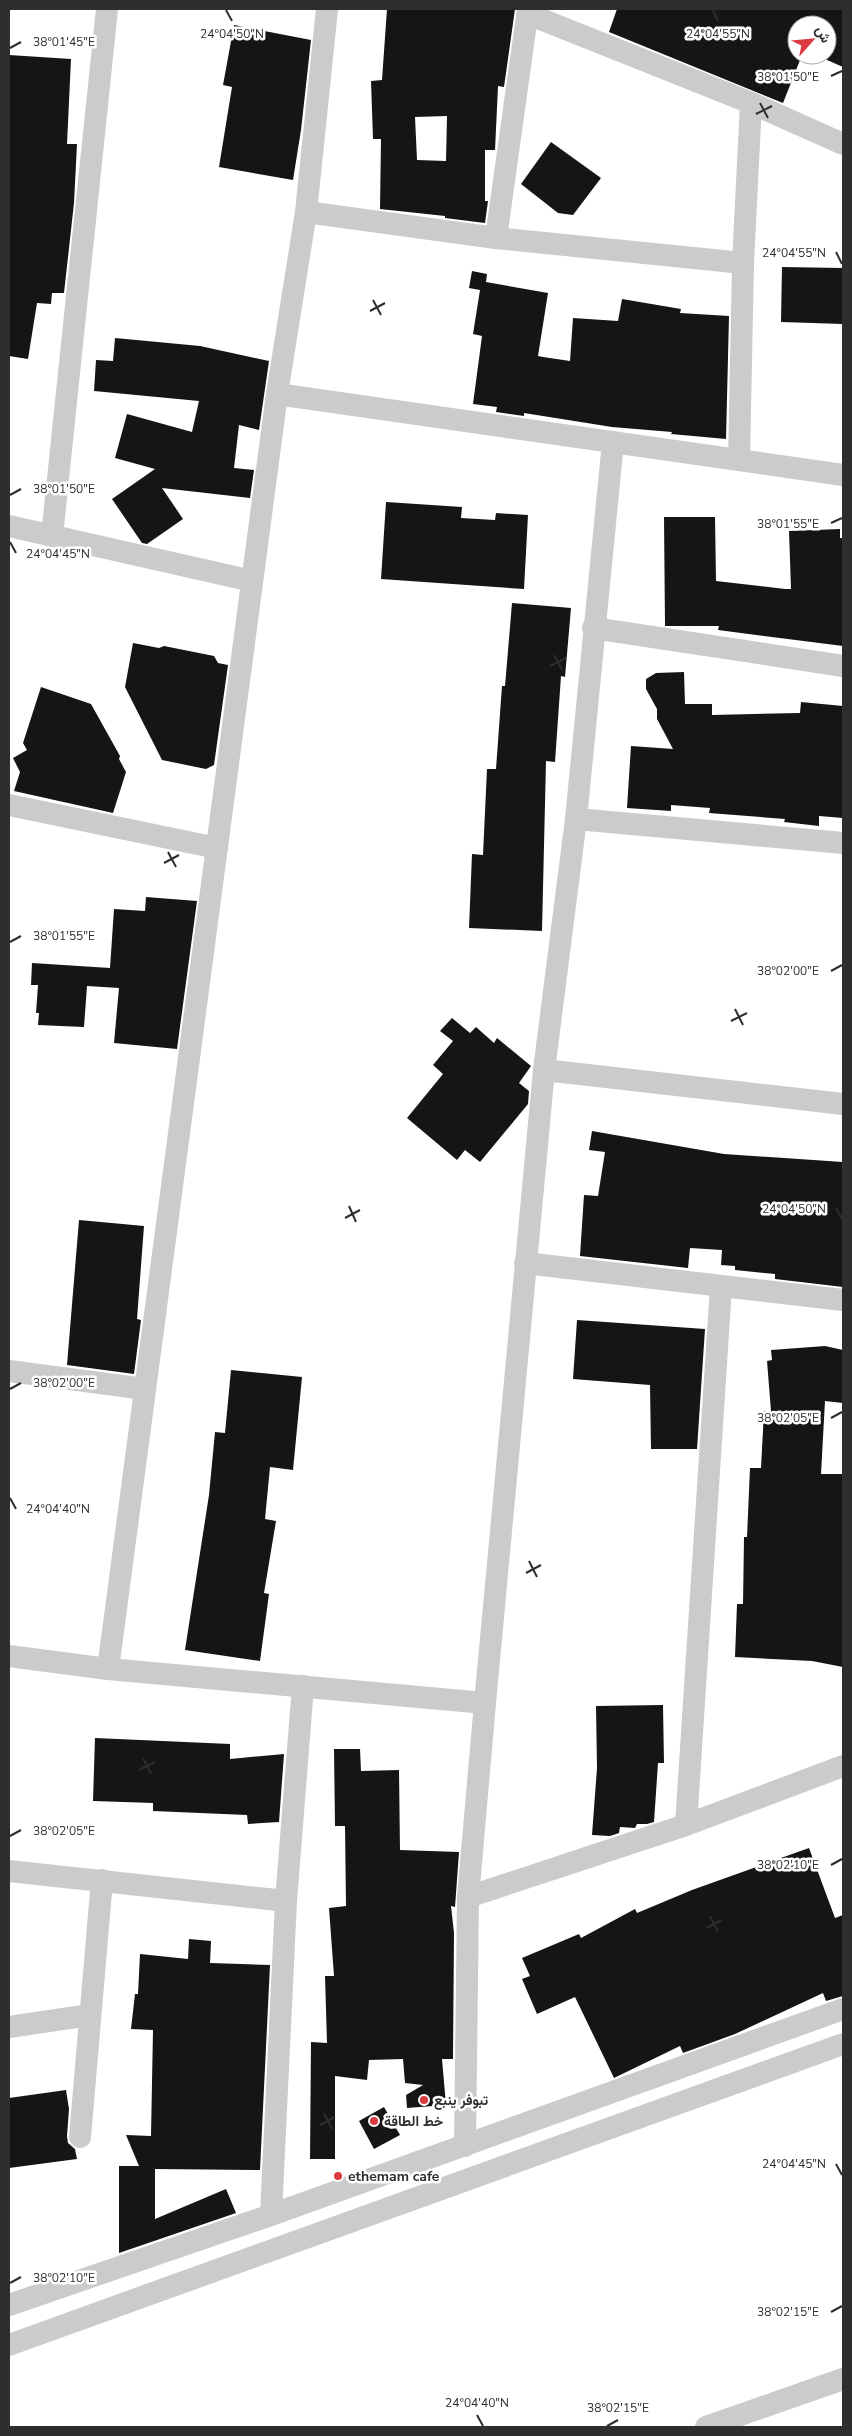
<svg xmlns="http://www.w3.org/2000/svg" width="852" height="2436" viewBox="0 0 852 2436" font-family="'Nunito Sans',Vazirmatn,sans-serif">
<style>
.building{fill:#151515;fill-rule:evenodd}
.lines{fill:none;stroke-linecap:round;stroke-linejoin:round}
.minor{stroke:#cbcbcb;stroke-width:22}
.ticks{fill:none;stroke:#2e2e2e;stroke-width:2}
.poi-dot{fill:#dc3a41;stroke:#fff;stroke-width:2}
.labels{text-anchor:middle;stroke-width:5;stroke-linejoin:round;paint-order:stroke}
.poi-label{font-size:14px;font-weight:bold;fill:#2e2e2e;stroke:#fff;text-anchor:start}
.ticks-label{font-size:12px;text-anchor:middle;fill:#2e2e2e;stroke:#fff;stroke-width:5;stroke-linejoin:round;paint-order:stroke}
</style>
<rect width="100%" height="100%" fill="#fff"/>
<!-- building -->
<g class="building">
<path d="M 387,9 L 515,9 L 504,87 L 498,86 L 495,150 L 485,150 L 485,201 L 488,201 L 485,223 L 445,218 L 445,216 L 380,209 L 381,139 L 373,139 L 371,81 L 382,80 ZM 447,116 L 446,161 L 417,160 L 415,117 Z"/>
<polygon points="617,9 843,9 843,67 827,60 827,25 797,25 797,55 802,55 783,103 609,32"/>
<polygon points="234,25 311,40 301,130 293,180 219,167 232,87 223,85"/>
<polygon points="9,55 71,59 67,144 77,144 74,203 64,293 52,293 51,304 37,303 28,359 9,356"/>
<polygon points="551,142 601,178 573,215 558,213 521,184"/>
<polygon points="782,267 843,268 843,324 781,322"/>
<polygon points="472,271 487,274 486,282 548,293 538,356 543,357 570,361 573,318 618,321 622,299 681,309 680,313 729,316 726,439 671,434 672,432 612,427 524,413 524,416 496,412 497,407 473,404 482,336 473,334 480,290 469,288"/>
<polygon points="115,338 200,346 269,361 259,430 239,425 234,468 254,470 250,498 162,488 183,519 147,544 142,543 112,499 155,469 115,458 127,414 192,432 199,401 94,391 96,360 113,361"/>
<polygon points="386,502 462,507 461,518 495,520 496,513 528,515 524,589 381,579"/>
<polygon points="664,517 715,517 716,581 785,589 791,589 789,531 840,529 840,538 843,538 843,646 718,630 719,626 665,626"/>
<polygon points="512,603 571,608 565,677 561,676 555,762 546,761 542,931 469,928 472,854 483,855 487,769 496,769 502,686 505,686"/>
<polygon points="133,643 159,648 164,646 214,656 218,663 228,665 214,765 206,769 162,760 125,687"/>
<polygon points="684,672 685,704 712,704 712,715 800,713 801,702 843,706 843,818 819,816 819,826 784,822 785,819 709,813 710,808 671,805 671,811 627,808 631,746 673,749 657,719 657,709 646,689 646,679 656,673"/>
<polygon points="41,687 91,704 120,756 119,759 126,772 113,813 14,791 20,772 13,758 27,750 23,743"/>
<polygon points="146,897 197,901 177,1049 114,1043 119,988 87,986 84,1027 38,1025 39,1013 36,1013 38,985 31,985 32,963 110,968 114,909 145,911"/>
<polygon points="452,1018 470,1033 476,1027 494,1043 497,1038 531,1066 519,1083 529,1091 528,1104 480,1162 465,1150 457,1160 407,1118 443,1074 433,1065 453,1041 440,1031"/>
<polygon points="592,1131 724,1154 843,1162 843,1287 775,1279 775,1274 735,1270 735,1266 721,1265 722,1250 690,1248 688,1268 580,1256 584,1195 598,1196 605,1152 589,1150"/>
<polygon points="79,1220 144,1226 137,1319 141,1320 134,1374 67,1365"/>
<polygon points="577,1320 705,1329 697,1449 651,1449 650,1385 573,1379"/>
<polygon points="825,1346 843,1350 843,1403 825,1401 821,1474 843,1474 843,1667 812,1661 735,1657 737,1604 743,1604 744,1537 747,1537 750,1468 761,1468 764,1411 771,1411 767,1361 772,1360 771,1350"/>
<polygon points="231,1370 302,1377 293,1470 270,1467 265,1519 276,1521 264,1593 269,1594 260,1661 185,1650 209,1495 215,1432 225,1433"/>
<polygon points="663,1705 664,1763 658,1763 654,1822 647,1824 637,1824 635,1828 620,1827 619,1833 610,1836 592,1835 597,1768 596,1706"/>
<polygon points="95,1738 230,1744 230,1759 284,1754 279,1822 248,1824 247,1815 153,1811 153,1803 93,1801"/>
<polygon points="334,1749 360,1749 361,1771 399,1770 400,1850 459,1852 455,1907 451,1906 454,1933 453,2059 442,2059 446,2105 407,2108 406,2095 423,2085 405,2083 403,2059 369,2060 367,2080 335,2076 335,2159 310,2159 311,2042 327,2043 325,1976 334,1976 329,1908 346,1906 345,1826 335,1826"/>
<polygon points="809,1848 835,1918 843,1915 843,1996 826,2001 823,1993 735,2034 683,2053 680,2046 614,2078 575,1997 537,2014 522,1979 530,1976 522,1958 579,1934 581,1938 635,1909 637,1913 692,1890"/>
<polygon points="189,1939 211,1941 210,1963 270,1965 260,2170 155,2169 155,2219 226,2189 236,2213 119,2253 119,2166 139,2166 126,2135 151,2136 153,2030 131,2029 135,1994 138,1994 140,1954 188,1959"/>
<polygon points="66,2090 69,2109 67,2136 68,2143 75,2149 77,2159 9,2168 9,2098"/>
<polygon points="384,2107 400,2135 374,2149 359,2121"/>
</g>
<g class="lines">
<!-- minor -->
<g class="minor">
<polyline points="528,14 751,103 843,144"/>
<polyline points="306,212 496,238 743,263"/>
<polyline points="496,238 528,9"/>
<polyline points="277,394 843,475"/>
<polyline points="739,460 743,263 751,103"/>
<polyline points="9,526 252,581"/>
<polyline points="52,536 107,9"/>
<polyline points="593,628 843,666"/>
<polyline points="9,805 217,848"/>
<polyline points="576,819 843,843"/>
<polyline points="544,1070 843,1104"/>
<polyline points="525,1263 843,1300"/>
<polyline points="9,1371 145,1389"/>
<polyline points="9,1656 108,1669 485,1703"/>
<polyline points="108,1669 277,394 306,212 327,9"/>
<polyline points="686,1825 721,1287"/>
<polyline points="9,1871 286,1901"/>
<polyline points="468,1897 686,1825 843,1766"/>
<polyline points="9,2027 90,2015"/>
<polyline points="80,2137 102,1880"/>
<polyline points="465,2146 468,1897 485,1703 544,1070 576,819 613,442"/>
<polyline points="271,2215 286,1901 303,1686"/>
<polyline points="9,2305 271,2215 843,2009"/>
<polyline points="9,2345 843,2044"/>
<polyline points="706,2427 843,2379"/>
</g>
</g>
<!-- ticks -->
<path class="ticks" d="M 226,10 L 232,21M 713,10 L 718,21M 10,48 L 21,42M 831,76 L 842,71M 760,103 L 768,118M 756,114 L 772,106M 836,252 L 842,264M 373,300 L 381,315M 370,311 L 385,303M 10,495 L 21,489M 831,523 L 842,518M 10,542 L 16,553M 554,655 L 562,670M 550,666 L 566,658M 168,852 L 176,867M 164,863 L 179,855M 10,942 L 21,936M 831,971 L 842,965M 735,1009 L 743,1025M 731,1021 L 747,1013M 349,1206 L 356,1222M 836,1208 L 842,1219M 345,1218 L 360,1210M 10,1389 L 21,1383M 831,1418 L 842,1412M 10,1498 L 16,1509M 529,1561 L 537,1577M 526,1573 L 541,1565M 143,1758 L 151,1774M 139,1770 L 155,1762M 10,1836 L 21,1830M 831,1865 L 842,1859M 710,1916 L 718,1932M 706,1928 L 722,1920M 324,2113 L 332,2129M 320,2125 L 335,2117M 836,2164 L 842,2175M 10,2283 L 21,2277M 831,2312 L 842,2306M 477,2415 L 483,2426M 607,2426 L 618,2420"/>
<!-- markers -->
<g class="poi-dot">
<circle cx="424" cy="2100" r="5"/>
<circle cx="374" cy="2121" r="5"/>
<circle cx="338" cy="2176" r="5"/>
</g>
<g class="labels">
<!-- poi labels -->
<g class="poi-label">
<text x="434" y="2105">تبوفر ينبع</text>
<text x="384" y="2126">خط الطاقة</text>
<text x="348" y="2181">ethemam cafe</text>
</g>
</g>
<g class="ticks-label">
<text x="232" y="38">24°04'50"N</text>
<text x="718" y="38">24°04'55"N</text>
<text x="64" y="46">38°01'45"E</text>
<text x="788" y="81">38°01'50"E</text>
<text x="794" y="257">24°04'55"N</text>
<text x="64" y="493">38°01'50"E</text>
<text x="788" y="528">38°01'55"E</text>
<text x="58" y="558">24°04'45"N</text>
<text x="64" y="940">38°01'55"E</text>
<text x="788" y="975">38°02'00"E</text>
<text x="794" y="1213">24°04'50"N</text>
<text x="64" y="1387">38°02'00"E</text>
<text x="788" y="1422">38°02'05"E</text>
<text x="58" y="1513">24°04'40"N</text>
<text x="64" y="1835">38°02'05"E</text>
<text x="788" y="1869">38°02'10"E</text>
<text x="794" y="2168">24°04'45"N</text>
<text x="64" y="2282">38°02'10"E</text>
<text x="788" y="2316">38°02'15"E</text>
<text x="477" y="2407">24°04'40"N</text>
<text x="618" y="2412">38°02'15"E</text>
</g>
<!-- border -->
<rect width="852" height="2436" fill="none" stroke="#2e2e2e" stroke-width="20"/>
<!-- north arrow -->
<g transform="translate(812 40) rotate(63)"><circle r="24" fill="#ffffff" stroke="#ababab"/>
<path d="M0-4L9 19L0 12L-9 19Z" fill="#dc3a41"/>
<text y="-8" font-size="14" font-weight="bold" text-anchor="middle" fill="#2e2e2e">ش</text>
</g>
</svg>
